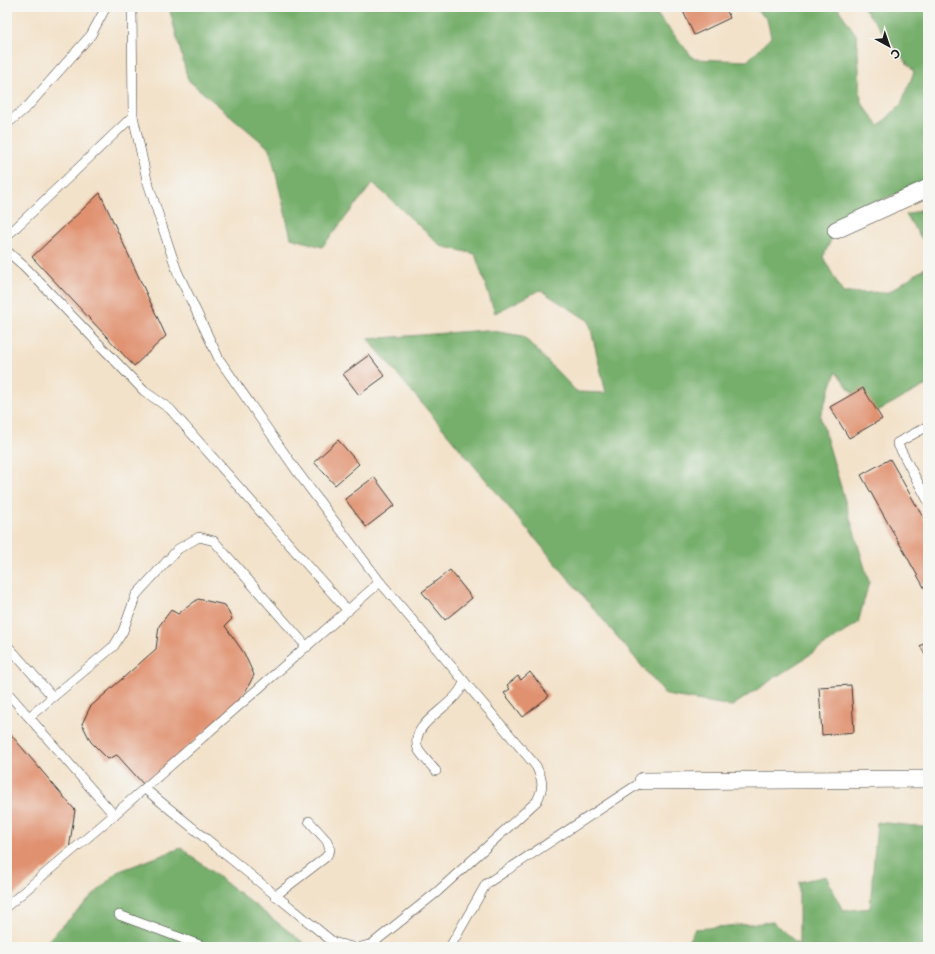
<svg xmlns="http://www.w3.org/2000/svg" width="935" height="954" viewBox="0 0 935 954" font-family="'Playpen Sans',sans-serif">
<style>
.forest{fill:#76af6c;stroke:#496644}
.building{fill:#e0916f}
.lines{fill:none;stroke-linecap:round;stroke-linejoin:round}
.lane-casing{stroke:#3c3a36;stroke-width:10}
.street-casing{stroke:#3c3a36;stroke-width:18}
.lane{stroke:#fff;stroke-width:9}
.street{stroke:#fff;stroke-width:17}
</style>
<rect width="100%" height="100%" fill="#f6f6f2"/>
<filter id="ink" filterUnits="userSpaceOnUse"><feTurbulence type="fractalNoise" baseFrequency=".025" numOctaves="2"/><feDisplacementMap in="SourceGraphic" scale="8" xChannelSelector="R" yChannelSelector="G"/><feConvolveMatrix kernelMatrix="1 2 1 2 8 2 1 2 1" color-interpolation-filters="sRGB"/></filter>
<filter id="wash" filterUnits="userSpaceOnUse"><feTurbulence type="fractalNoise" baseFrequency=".012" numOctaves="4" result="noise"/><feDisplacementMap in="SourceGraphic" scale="16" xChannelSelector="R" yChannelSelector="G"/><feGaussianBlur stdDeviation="0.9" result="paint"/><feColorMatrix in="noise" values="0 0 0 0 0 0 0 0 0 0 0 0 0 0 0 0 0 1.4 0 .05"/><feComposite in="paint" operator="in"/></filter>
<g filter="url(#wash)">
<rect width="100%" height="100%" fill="#f3e2ca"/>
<!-- forest -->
<g class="forest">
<polygon points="169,7 651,7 694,59 747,61 771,37 767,19 753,7 837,7 857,36 861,102 879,126 901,104 914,72 863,7 928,7 928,181 842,216 823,257 843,293 889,292 928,266 928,384 870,415 836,372 820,416 869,582 858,623 732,706 666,695 368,339 486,330 523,336 577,392 606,393 589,321 540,290 495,313 475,254 441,246 373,183 322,247 291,238 270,149 188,80"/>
<polygon points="928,207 928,248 906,215"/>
<polygon points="877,822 924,827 928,843 928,947 685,947 695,929 773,922 799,945 799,882 826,876 843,911 870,908"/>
<polygon points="181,848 309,947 41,947 117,872"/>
</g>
<g id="blocks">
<!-- building -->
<g class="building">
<polygon points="687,7 725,7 730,18 694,35 682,9"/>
<polygon points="100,193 166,336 134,366 32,257"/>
<polygon points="369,355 385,376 359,395 343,374"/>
<polygon points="863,388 882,419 849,438 830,407"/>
<polygon points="338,440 359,464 335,485 314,462"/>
<polygon points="890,459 928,526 928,587 925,589 861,475"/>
<polygon points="374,477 395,505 366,527 345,499"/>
<polygon points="450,570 472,598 445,620 422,592"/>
<polygon points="198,599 225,605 232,619 225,626 244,653 254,675 241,700 144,785 117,755 108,759 91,742 82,724 90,707 156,649 159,626 171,610 178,614"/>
<polygon points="928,641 928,660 920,646"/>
<polygon points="530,672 549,696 523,717 504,693 510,689 507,685 518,676 521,680"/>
<polygon points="851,685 854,732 822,735 819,687"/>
<polygon points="7,730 75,810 69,849 9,899 7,897"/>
</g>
</g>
</g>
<g filter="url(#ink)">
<use href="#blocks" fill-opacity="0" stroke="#3c3a36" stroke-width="1"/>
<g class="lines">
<defs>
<g id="lane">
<path d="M 132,7 L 133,116 L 147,180 L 177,271 L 219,359 L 296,470 L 380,582 L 536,766 C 543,780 544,787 537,801 L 437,892 L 372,944 L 361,947"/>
<polyline points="7,124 28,106 91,35 106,7"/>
<polyline points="7,236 133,116"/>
<polyline points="7,251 26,268 144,391 170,409 348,611"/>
<polyline points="928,426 897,443 928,501"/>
<polyline points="7,645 53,697"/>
<polyline points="7,692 114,815"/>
<polyline points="29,717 114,646 123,631 136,595 178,549 199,537 214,541 307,647"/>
<path d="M 436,771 C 431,765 421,755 418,749 C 408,721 459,706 464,681"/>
<polyline points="145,789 333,942 352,947"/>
<polyline points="275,896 326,857 330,850 327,841 309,821"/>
<polyline points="7,906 114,815 380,582"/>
<polyline points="119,915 205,947"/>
<polyline points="450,947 486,884 643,781"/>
</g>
<g id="street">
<polyline points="836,230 928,188"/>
<polyline points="643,781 928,779"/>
</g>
</defs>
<!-- lane casing -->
<use href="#lane" class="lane-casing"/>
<!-- street casing -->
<use href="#street" class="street-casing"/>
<!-- lane -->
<use href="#lane" class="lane"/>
<!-- street -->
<use href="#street" class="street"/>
</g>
</g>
<!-- margin -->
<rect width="935" height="954" fill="none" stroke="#f6f6f2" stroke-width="24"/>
<!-- north arrow -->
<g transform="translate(889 46) rotate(140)" stroke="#f6f6f2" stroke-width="3" paint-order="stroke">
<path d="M0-3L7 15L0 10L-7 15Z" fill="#1c1c1c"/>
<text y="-6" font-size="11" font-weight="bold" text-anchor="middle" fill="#1c1c1c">С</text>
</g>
</svg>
